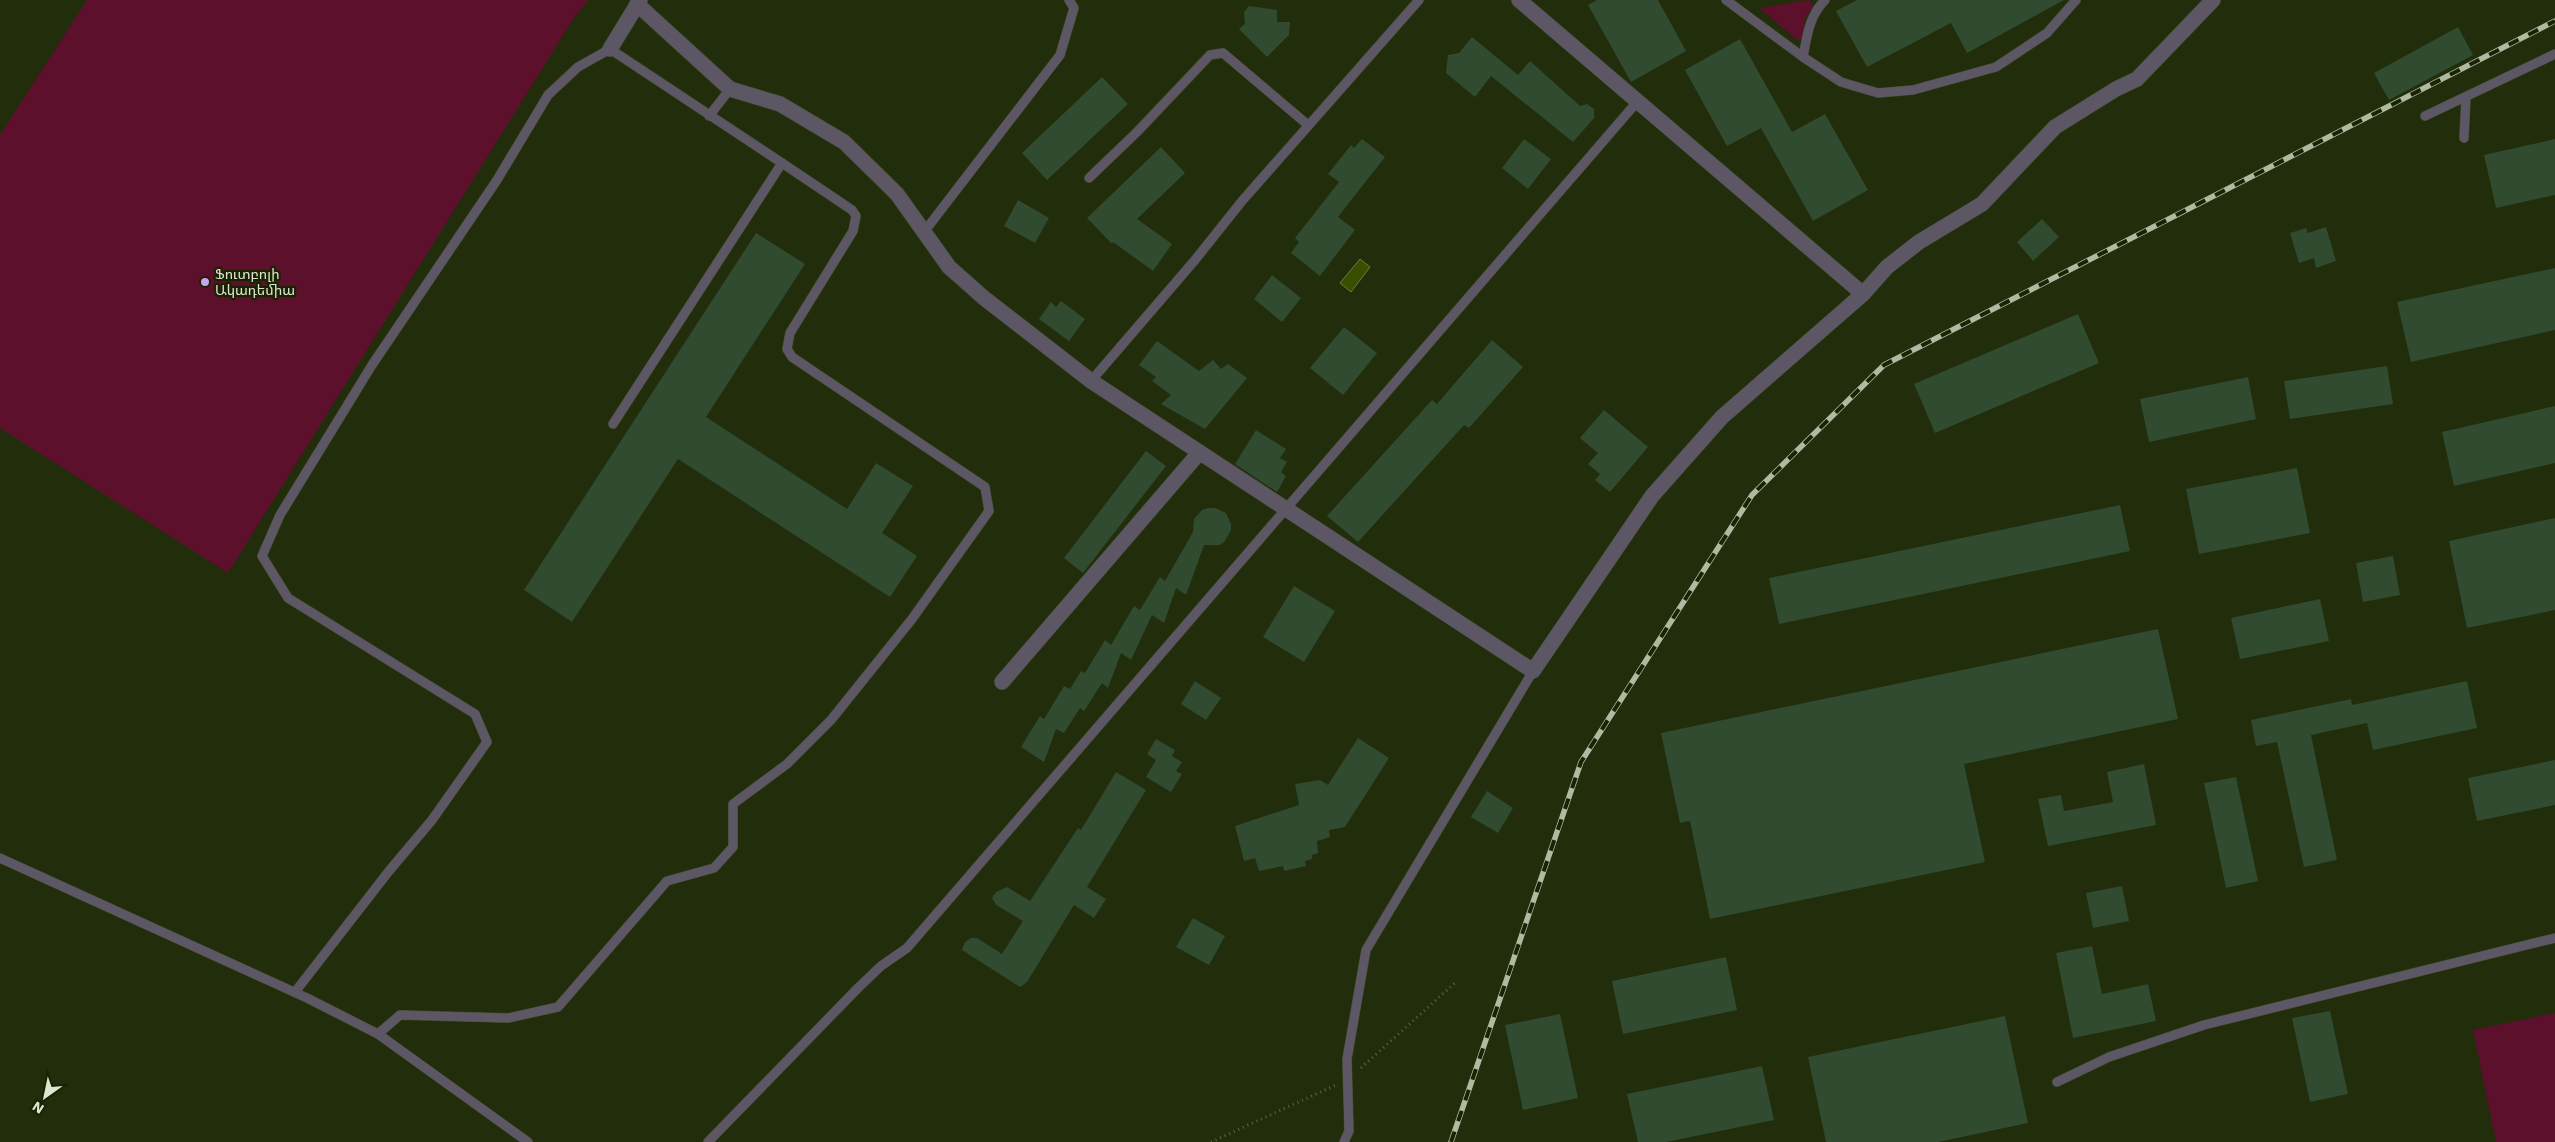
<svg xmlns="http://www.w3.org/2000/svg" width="2555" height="1142" viewBox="0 0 2555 1142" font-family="'Work Sans','Noto Sans Armenian',sans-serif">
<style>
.green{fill:#5c102b}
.water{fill:#3a4e00;stroke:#6b7c3f}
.building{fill:#304b30}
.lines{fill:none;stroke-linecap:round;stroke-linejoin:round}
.lane-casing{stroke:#404b2b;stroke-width:10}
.street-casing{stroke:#404b2b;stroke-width:16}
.path{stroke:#5b6547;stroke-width:3;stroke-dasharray:1 4;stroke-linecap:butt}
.lane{stroke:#5d5665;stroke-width:9}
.street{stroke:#5d5665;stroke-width:15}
.rail-casing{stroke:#b0b9a2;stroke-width:5.5}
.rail{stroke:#192302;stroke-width:4;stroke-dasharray:11;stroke-linecap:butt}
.poi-dot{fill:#c7a6ef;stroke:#192302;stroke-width:2}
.labels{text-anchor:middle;stroke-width:4.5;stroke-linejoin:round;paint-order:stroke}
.poi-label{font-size:14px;fill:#dee6d2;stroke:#192302;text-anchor:start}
</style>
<rect width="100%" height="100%" fill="#222d0b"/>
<!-- green -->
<g class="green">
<polygon points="87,0 588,0 572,21 228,573 0,428 0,135"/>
<path d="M 1809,0 L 1814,7 C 1799,19 1808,28 1801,40 L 1796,39 L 1759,8 Z"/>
<polygon points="2555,1013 2555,1142 2496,1142 2473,1030"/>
</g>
<!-- water -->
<polygon class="water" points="1360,259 1370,267 1351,292 1340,283"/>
<!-- building -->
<g class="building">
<polygon points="1597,0 1658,0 1686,51 1631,82 1588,5"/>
<polygon points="1857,0 2064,0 1967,53 1951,23 1867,67 1836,11"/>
<polygon points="1249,6 1277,10 1277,22 1290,22 1289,35 1267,57 1239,29 1245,24 1244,12"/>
<polygon points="2458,27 2473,55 2389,100 2374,73"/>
<polygon points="1472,37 1518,75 1530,61 1580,106 1587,104 1594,109 1594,118 1573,142 1491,76 1475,97 1446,73 1448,55 1459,53"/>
<polygon points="1740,39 1792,132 1825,114 1868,190 1813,221 1761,128 1727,146 1685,70"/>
<polygon points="1102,77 1128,104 1047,180 1022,153"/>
<polygon points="1362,139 1385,157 1338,217 1355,230 1320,276 1291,253 1299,242 1295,238 1339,182 1328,174 1351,145 1354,148"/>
<polygon points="1524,139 1551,159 1528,189 1502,168"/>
<polygon points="2555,139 2555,195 2496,208 2484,155"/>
<polygon points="1161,147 1185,173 1137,219 1172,244 1153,271 1113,242 1112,244 1087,218"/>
<polygon points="1018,200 1049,218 1035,243 1004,226"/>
<polygon points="2042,219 2059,237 2033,261 2017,242"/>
<polygon points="2326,227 2336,261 2316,268 2314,258 2299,263 2290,233 2306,228 2308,233"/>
<polygon points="756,233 805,264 706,417 847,509 876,463 913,486 882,533 917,556 890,597 678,459 572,622 524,590"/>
<polygon points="2555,268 2555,330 2411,362 2397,302"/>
<polygon points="1272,275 1301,298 1282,322 1254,299"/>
<polygon points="1061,301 1085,319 1069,341 1039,319 1051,302 1056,307"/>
<polygon points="2078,314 2099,363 1935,433 1914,384"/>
<polygon points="1344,327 1377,353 1343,395 1310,368"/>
<polygon points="1492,340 1523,367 1469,428 1464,425 1358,542 1327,516 1432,400 1437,404"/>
<polygon points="1157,341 1199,371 1213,360 1221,369 1228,364 1247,378 1205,429 1161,404 1171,395 1152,381 1156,377 1139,365"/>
<polygon points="2387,366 2393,404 2290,419 2284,381"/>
<polygon points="2248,377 2256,419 2149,442 2140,399"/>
<polygon points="2555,406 2555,463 2454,486 2442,432"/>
<polygon points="1604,410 1648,447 1610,492 1595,480 1600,474 1588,464 1598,453 1580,438"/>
<polygon points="1256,430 1286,449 1280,458 1287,462 1281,472 1286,476 1277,492 1235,464"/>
<polygon points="1146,451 1166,466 1083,573 1064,558"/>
<polygon points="2297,468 2310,533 2199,554 2186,489"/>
<polygon points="2120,505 2130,551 1779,624 1769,578"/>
<polygon points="1208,508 1215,508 1226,513 1231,524 1231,530 1225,541 1220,545 1204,545 1186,595 1176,588 1164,623 1152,615 1131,660 1121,653 1108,688 1102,683 1084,711 1080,708 1064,733 1056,729 1044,762 1021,747 1040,716 1044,719 1064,686 1070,689 1081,671 1085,673 1105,640 1111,645 1134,606 1140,610 1160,577 1165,581 1193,532 1194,519 1202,510"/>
<polygon points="2555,518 2555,610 2467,628 2449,541"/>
<polygon points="2393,556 2400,595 2363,602 2356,563"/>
<polygon points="1294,586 1335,611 1304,662 1263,637"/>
<polygon points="2320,599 2329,641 2240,659 2231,618"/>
<polygon points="2158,629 2178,719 1964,764 1985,862 1710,919 1690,821 1680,823 1661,733"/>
<polygon points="1195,681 1221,698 1206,720 1181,704"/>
<polygon points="2467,681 2477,728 2373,750 2367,723 2311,735 2337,860 2304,867 2277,742 2256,746 2251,720 2351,699 2352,705"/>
<polygon points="1358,738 1389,758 1345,827 1329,830 1330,837 1317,841 1318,853 1312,855 1312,859 1305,861 1306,866 1284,871 1283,866 1259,871 1255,858 1244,861 1235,826 1299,805 1295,784 1320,780 1328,785"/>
<polygon points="1156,739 1175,750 1172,756 1182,762 1176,771 1182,774 1171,792 1146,777 1156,760 1147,754"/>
<polygon points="2555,760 2555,805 2477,821 2468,778"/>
<polygon points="2144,764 2156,825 2048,846 2038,799 2061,795 2064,811 2113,802 2107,772"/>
<polygon points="1116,772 1146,790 1087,887 1106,899 1094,918 1074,905 1027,982 1020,987 962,950 965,942 971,938 977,938 1002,954 1023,921 996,905 992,898 996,892 1007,887 1030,901 1078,828 1081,830"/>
<polygon points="2236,777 2258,881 2226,888 2204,783"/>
<polygon points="1487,791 1513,808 1498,833 1471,817"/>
<polygon points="2122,886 2129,921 2093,928 2086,893"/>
<polygon points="1193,918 1225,936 1209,965 1176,947"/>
<polygon points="2092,946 2102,994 2148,984 2156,1021 2073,1038 2056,953"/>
<polygon points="1726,957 1737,1010 1623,1034 1612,981"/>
<polygon points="2330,1011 2348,1094 2310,1102 2292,1018"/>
<polygon points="1560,1014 1578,1098 1523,1110 1505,1025"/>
<polygon points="2005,1016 2028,1123 1938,1142 1826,1142 1808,1057"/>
<polygon points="1762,1066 1774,1120 1666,1142 1638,1142 1627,1094"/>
</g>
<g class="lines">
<defs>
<g id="lane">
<path d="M 1726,0 L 1803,57 C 1807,36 1809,16 1825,0"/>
<polyline points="1803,57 1841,82 1878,93 1913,90 1996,67 2047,33 2076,0"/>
<polyline points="709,116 730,89"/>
<polyline points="2425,116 2555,54"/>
<polyline points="2464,138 2466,97"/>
<polyline points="1089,178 1137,132 1210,55 1223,53 1308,125"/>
<polyline points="924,232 1060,55 1074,8 1069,0"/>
<polyline points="1091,381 1195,260 1242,201 1419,0"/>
<polyline points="0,858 307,998 378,1034 528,1142"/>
<polyline points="295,992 389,871 432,820 487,742 475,714 288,598 262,556 280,515 372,365 497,180 548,95 578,67 610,49 782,163 613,424"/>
<polyline points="378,1034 400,1015 508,1018 558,1007 667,881 714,868 733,847 733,804 787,764 831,720 912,619 989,511 985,487 792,357 787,349 790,333 853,231 856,216 852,210 782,163"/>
<polyline points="2057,1082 2109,1057 2204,1025 2555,938"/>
<polyline points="708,1142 858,988 881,966 907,948 1637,102"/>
<polyline points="1344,1142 1349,1131 1347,1059 1366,950 1533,671"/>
</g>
<g id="street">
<polyline points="1519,0 1863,294"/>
<polyline points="637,4 730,89 780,104 844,142 897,194 949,267 984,298 1091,381 1533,671 1652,496 1722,417 1863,294 1887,267 1919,242 1982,204 2055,127 2116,89 2137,79 2213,0"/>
<polyline points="610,49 640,0"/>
<polyline points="1002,682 1199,453"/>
</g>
</defs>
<!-- lane casing -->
<use href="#lane" class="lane-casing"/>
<!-- street casing -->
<use href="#street" class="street-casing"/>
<!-- path -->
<g class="path">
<polyline points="1361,1068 1457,981"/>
<polyline points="1211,1142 1336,1085"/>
</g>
<!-- lane -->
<use href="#lane" class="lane"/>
<!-- street -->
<use href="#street" class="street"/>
<defs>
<polyline id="rail" points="1451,1142 1581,762 1752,495 1884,365 2555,21"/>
</defs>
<!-- rail casing -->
<use href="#rail" class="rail-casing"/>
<!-- rail -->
<use href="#rail" class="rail"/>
</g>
<!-- markers -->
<circle class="poi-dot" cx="205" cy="282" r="5"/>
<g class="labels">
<!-- poi labels -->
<g class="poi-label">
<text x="215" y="279">Ֆուտբոլի<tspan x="215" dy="16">Ակադեմիա</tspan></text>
</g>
</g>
<!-- north arrow -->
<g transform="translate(45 1097) rotate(213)" stroke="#192302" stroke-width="4" paint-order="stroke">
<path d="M0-4L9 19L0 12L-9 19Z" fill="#dee6d2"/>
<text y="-8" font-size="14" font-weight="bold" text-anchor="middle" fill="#dee6d2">N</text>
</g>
</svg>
